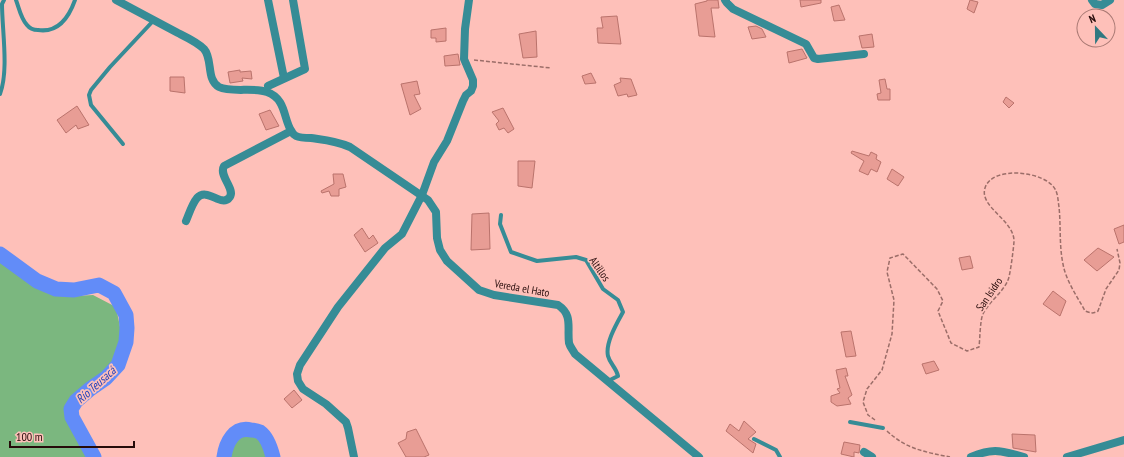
<svg xmlns="http://www.w3.org/2000/svg" width="1124" height="457" viewBox="0 0 1124 457" font-family="'PT Sans Narrow',sans-serif">
<style>
.green{fill:#7bb77f}
.lines{fill:none;stroke-linecap:round;stroke-linejoin:round}
.river{stroke:#628cf8;stroke-width:15}
.building{fill:#e89d95;stroke:#ba736c}
.path{stroke:#9b6d68;stroke-width:1.5;stroke-dasharray:4 2;stroke-linecap:butt}
.lane{stroke:#368c96;stroke-width:4}
.street{stroke:#368c96;stroke-width:8}
.labels{text-anchor:middle;stroke-width:3.5;stroke-linejoin:round;paint-order:stroke}
.street-label{font-size:11px;fill:#260b0a;stroke:#fec0b9}
.water-label{font-size:12px;font-style:italic;fill:#1e3fbb;stroke:#fec0b9}
</style>
<rect width="100%" height="100%" fill="#fec0b9"/>
<!-- green -->
<g class="green">
<polygon points="0,257 2,260 31,276 57,294 76,296 93,295 116,307 122,337 116,362 92,383 72,397 67,412 82,436 93,457 0,457"/>
<path d="M 255,424 L 273,451 L 275,457 L 227,457 C 235,439 231,429 255,424 Z"/>
</g>
<g class="lines">
<!-- river -->
<g class="river">
<polyline points="0,254 37,281 56,289 74,290 99,285 114,293 126,315 127,328 126,342 118,365 106,378 90,389 76,401 71,409 72,417 94,457"/>
<path d="M 224,457 C 226,443 234,426 251,430 C 254,430 258,431 260,432 C 267,437 271,449 273,457"/>
</g>
</g>
<!-- building -->
<g class="building">
<polygon points="707,0 718,0 719,8 711,8 715,37 699,36 695,4 707,1"/>
<polygon points="800,0 821,0 821,3 801,7"/>
<polygon points="970,0 978,2 974,13 967,9"/>
<polygon points="839,5 845,20 834,21 831,7"/>
<polygon points="617,16 621,44 598,43 597,28 603,28 601,17"/>
<polygon points="756,26 762,29 766,37 752,39 748,27"/>
<polygon points="446,28 446,41 436,42 436,38 431,38 431,30"/>
<polygon points="536,31 537,57 523,58 519,34"/>
<polygon points="872,34 874,47 862,48 859,36"/>
<polygon points="802,49 807,58 789,63 787,52"/>
<polygon points="458,54 460,65 445,66 444,56"/>
<polygon points="240,70 240,72 251,71 252,79 242,78 243,81 230,83 228,72"/>
<polygon points="591,73 596,83 585,84 582,76"/>
<polygon points="170,77 184,77 185,93 170,91"/>
<polygon points="620,78 631,79 637,95 628,97 627,94 618,96 614,85 621,82"/>
<polygon points="885,79 887,89 890,89 890,100 878,100 877,94 881,93 879,80"/>
<polygon points="417,81 420,94 414,95 421,109 410,115 401,84"/>
<polygon points="1006,97 1014,103 1009,108 1003,102"/>
<polygon points="77,106 89,125 78,129 76,125 66,133 57,120"/>
<polygon points="503,108 514,129 508,133 504,128 499,130 496,124 499,121 492,112"/>
<polygon points="270,110 279,126 266,130 259,114"/>
<polygon points="852,151 869,156 871,152 877,155 876,159 881,162 877,172 871,169 868,175 859,171 864,161 851,153"/>
<polygon points="518,161 535,161 532,188 518,186"/>
<polygon points="892,169 904,177 898,186 887,179"/>
<polygon points="333,174 343,174 346,187 339,189 339,196 331,196 329,191 322,193 321,191 334,184"/>
<polygon points="489,213 490,249 471,250 472,214"/>
<polygon points="1124,225 1124,242 1119,244 1114,229"/>
<polygon points="362,228 369,239 373,235 378,243 365,252 354,235"/>
<polygon points="1098,248 1114,257 1097,271 1084,260"/>
<polygon points="970,256 973,268 962,270 959,258"/>
<polygon points="1053,291 1066,301 1060,316 1043,304"/>
<polygon points="851,331 856,356 846,357 841,332"/>
<polygon points="934,361 939,370 926,374 922,364"/>
<polygon points="846,368 848,376 845,376 852,395 848,398 851,404 837,406 831,402 831,396 840,393 837,389 840,388 836,370"/>
<polygon points="294,390 302,400 292,408 284,399"/>
<polygon points="744,421 756,432 748,439 756,444 753,453 726,431 730,424 739,431"/>
<polygon points="416,429 429,455 424,457 406,457 398,443 406,439 407,432"/>
<polygon points="1012,434 1035,435 1036,452 1013,448"/>
<polygon points="844,442 860,445 859,453 854,452 854,457 841,454"/>
</g>
<g class="lines">
<!-- path -->
<g class="path">
<polyline points="474,60 551,68"/>
<path d="M 875,420 L 868,415 L 863,402 L 867,389 L 882,370 L 892,334 L 894,300 L 887,272 L 890,258 L 903,254 L 937,289 L 943,301 L 938,311 L 951,343 L 967,351 L 979,347 C 980,339 980,320 983,314 C 988,303 1004,291 1008,280 C 1010,277 1014,245 1014,241 C 1014,220 979,207 985,188 C 992,165 1045,171 1055,189 C 1058,194 1058,201 1059,207 C 1061,226 1059,245 1063,264 C 1066,281 1077,296 1085,311 C 1090,313 1093,314 1098,311 L 1106,289 L 1119,270 L 1120,263 L 1117,249"/>
<path d="M 887,431 C 906,449 925,452 950,457"/>
</g>
<!-- lane -->
<g class="lane">
<path d="M 16,0 C 19,8 21,19 27,25 C 30,29 34,30 38,30 C 58,33 69,17 75,0"/>
<path d="M 0,94 C 9,70 2,30 2,4 L 4,0"/>
<polyline points="123,144 91,105 89,95 91,90 110,67 154,20"/>
<path d="M 501,215 L 500,224 L 511,252 L 537,261 L 576,257 L 586,260 L 603,289 L 618,300 L 623,312 C 617,323 605,343 608,356 C 610,364 616,367 618,376 L 608,381"/>
<polyline points="850,422 883,428"/>
<polyline points="754,439 776,450 780,457"/>
</g>
<!-- street -->
<g class="street">
<path d="M 116,0 C 137,11 157,22 178,33 C 186,37 197,42 204,49 C 213,59 206,80 219,87 C 231,93 254,87 267,92 C 287,99 283,120 292,132 C 293,134 294,135 296,136 C 300,138 307,138 311,138 C 325,140 337,141 350,147 L 428,200 L 436,212 L 437,238 L 440,250 L 447,261 L 479,290 L 494,295 L 558,305 C 573,315 567,327 569,343 C 570,347 573,350 575,354 L 699,457"/>
<polyline points="268,0 284,78"/>
<polyline points="725,0 727,3 733,9 806,44 814,58 818,59 864,54"/>
<polyline points="1092,0 1095,4 1102,5 1110,0"/>
<polyline points="268,86 305,69 293,0"/>
<path d="M 186,221 C 189,214 192,204 197,198 C 207,187 221,207 229,198 C 237,190 218,176 224,166 L 291,131"/>
<polyline points="864,452 872,457"/>
<polyline points="354,457 348,428 346,422 326,404 303,389 298,381 297,374 300,365 338,307 385,248 402,234 422,195 434,162 447,141 463,101 466,95 471,91 473,86 473,80 464,59 465,29 469,0"/>
<path d="M 971,457 C 995,447 1001,451 1024,457"/>
<polyline points="1067,457 1124,440"/>
</g>
</g>
<g class="labels">
<!-- street labels -->
<g class="street-label">
<text transform="translate(600 269) rotate(55)" y="4">Altillos</text>
<text transform="translate(522 288) rotate(10)" y="4">Vereda el Hato</text>
<text transform="translate(989 294) rotate(-56)" y="4">San Isidro</text>
</g>
<!-- water labels -->
<g class="water-label">
<text transform="translate(96 385) rotate(-42)" y="4">Río Teusacá</text>
</g>
</g>
<!-- north arrow -->
<g transform="translate(1096 28) rotate(338)"><circle r="19" fill="#fec0b9" stroke="#a87873"/>
<path d="M0-3L7 15L0 10L-7 15Z" fill="#307881"/>
<text y="-6" font-size="11" font-weight="bold" text-anchor="middle" fill="#260b0a">N</text>
</g>
<!-- scale -->
<path d="M10 441v6h124v-6" fill="none" stroke="#260b0a" stroke-width="2"/>
<text x="16" y="441" font-size="12" fill="#260b0a" stroke="#fec0b9" stroke-width="3" paint-order="stroke">100 m</text>
</svg>
